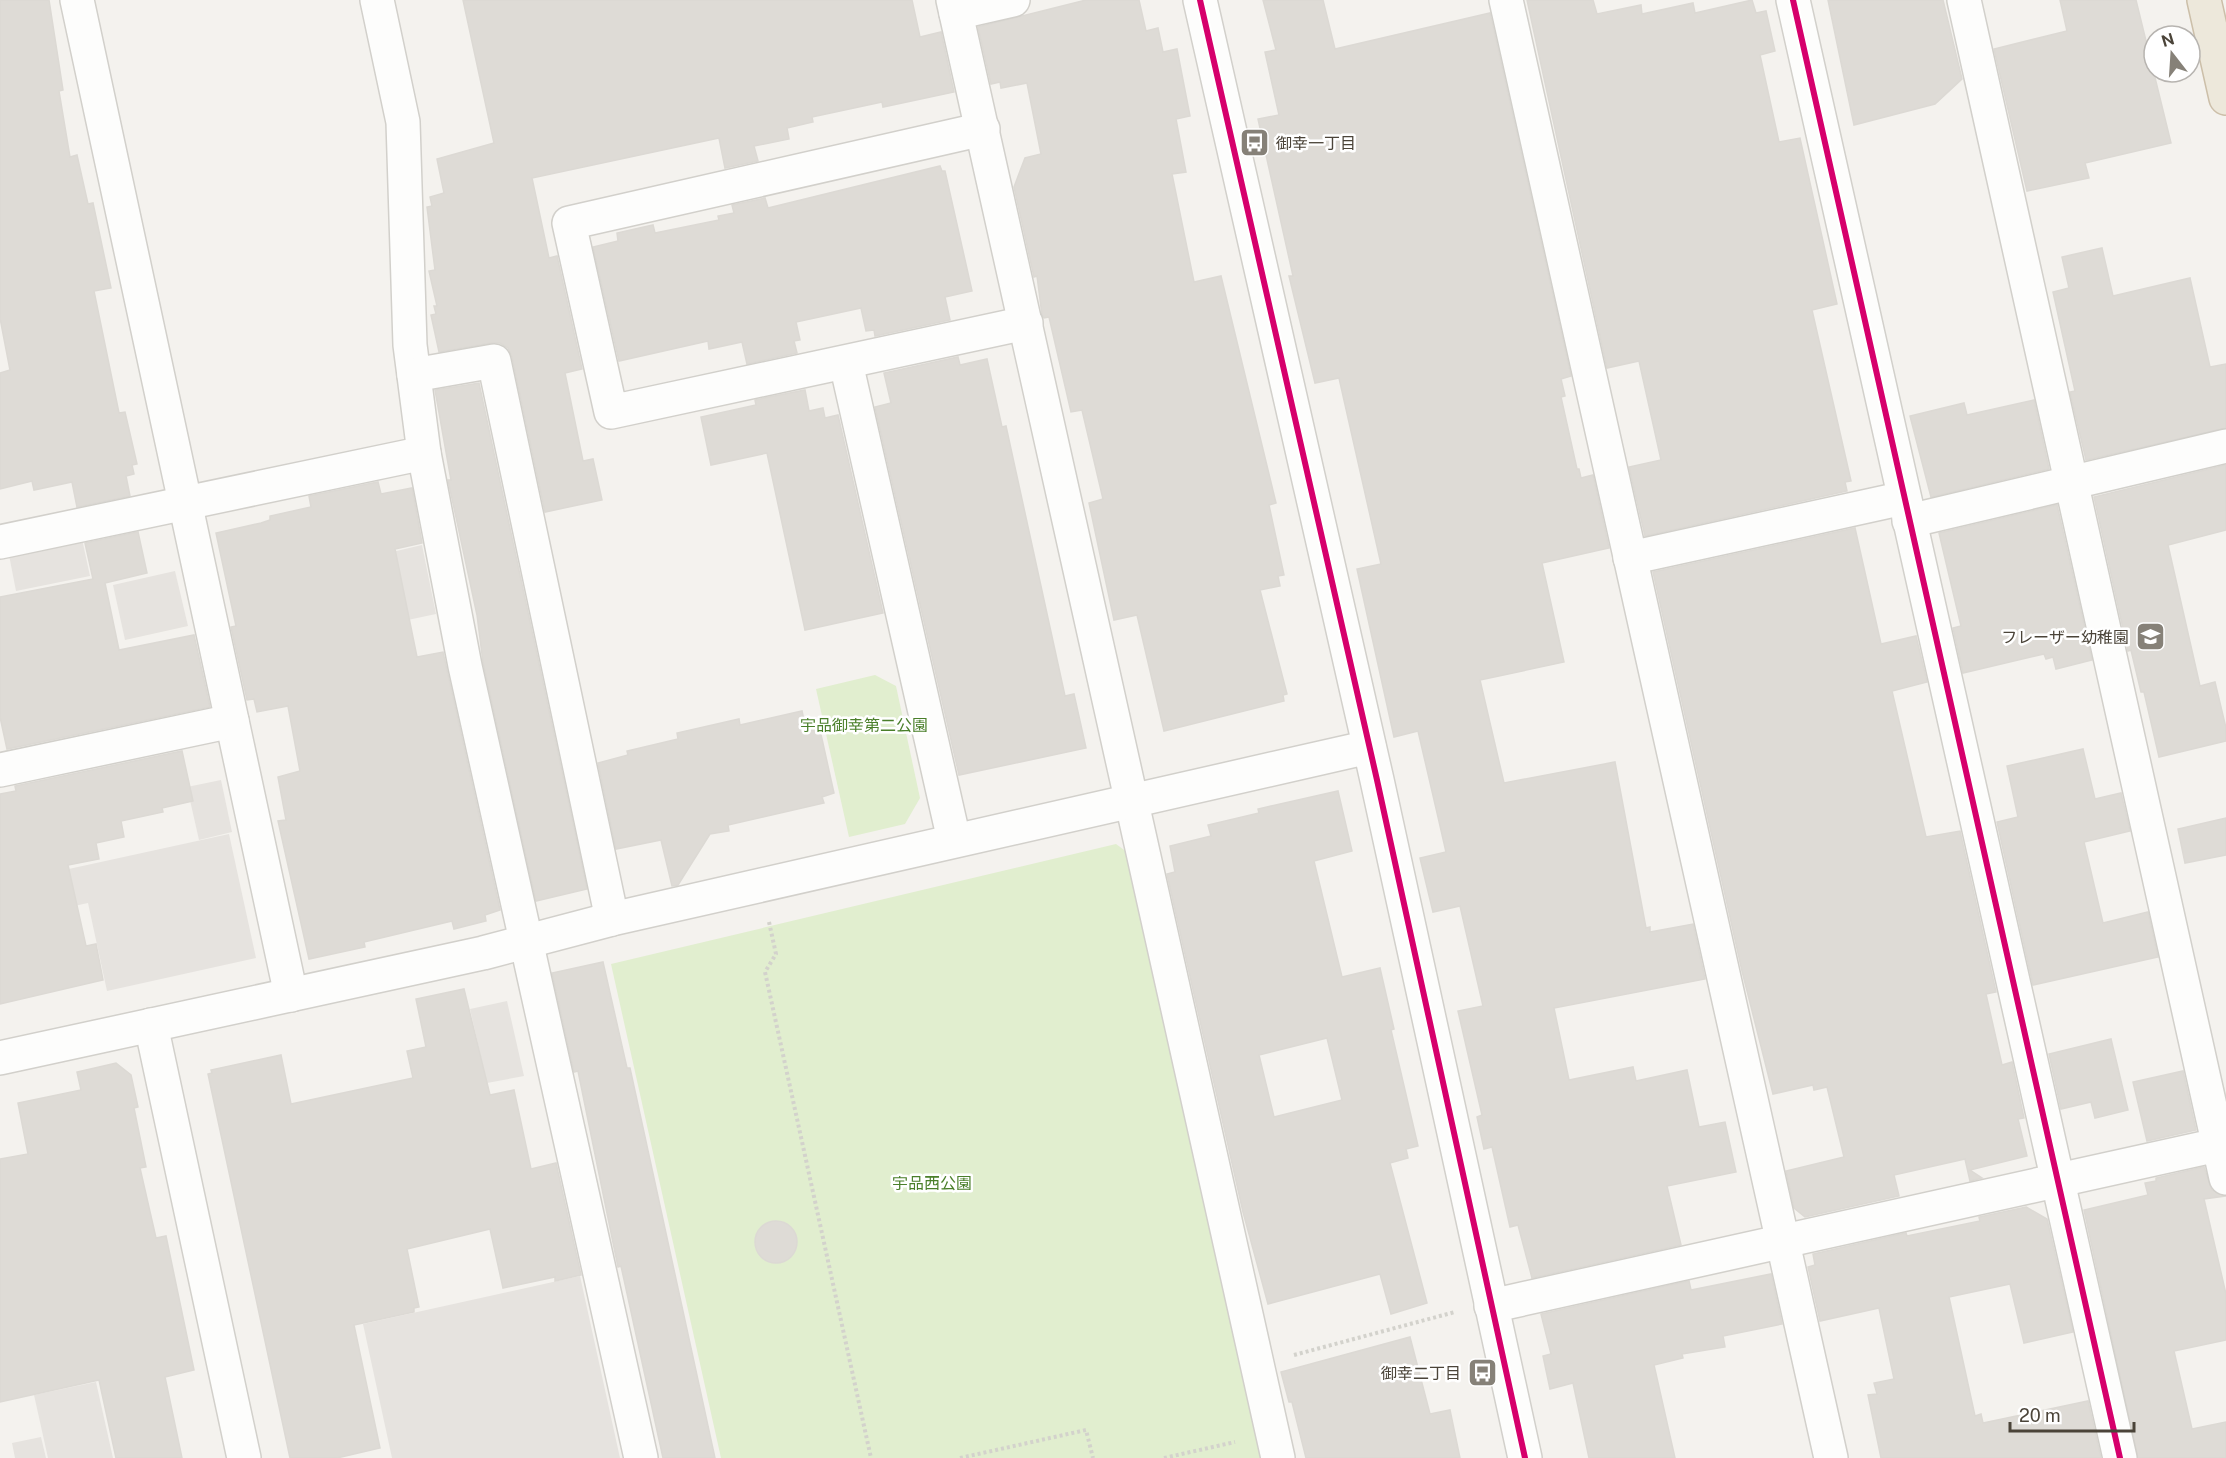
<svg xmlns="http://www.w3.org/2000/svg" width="2226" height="1458" viewBox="0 0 2226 1458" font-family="'Public Sans','Noto Sans JP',sans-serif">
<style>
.green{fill:#e1eecf}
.parking{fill:#e6e3df}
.building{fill:#dedbd6;stroke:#dcd9d4;stroke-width:1.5;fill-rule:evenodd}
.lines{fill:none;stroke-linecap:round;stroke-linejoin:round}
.minor-casing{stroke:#d2d0cb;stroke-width:36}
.highway-casing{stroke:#ccbfa9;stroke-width:36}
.path{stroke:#d3d2cc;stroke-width:4;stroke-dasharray:3 3;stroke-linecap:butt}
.minor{stroke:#fdfdfc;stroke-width:33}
.highway{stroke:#ede8db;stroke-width:33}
.cycleway-casing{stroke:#fff;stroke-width:10}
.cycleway{stroke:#d6006c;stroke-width:6}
.labels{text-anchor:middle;stroke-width:5;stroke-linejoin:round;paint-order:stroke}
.poi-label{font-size:16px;fill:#4b4439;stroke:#fff;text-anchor:end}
.park-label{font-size:16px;fill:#4a7f2a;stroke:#fff}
</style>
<rect width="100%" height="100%" fill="#f4f2ee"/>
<!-- green -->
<g class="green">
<polygon points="875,675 896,686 920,798 905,824 849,837 816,689"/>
<polygon points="1116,844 1131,855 1266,1458 721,1458 611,964"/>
</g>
<!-- parking -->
<g class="parking">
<polygon points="82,539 90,576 16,591 9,555"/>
<polygon points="422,545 436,614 403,621 388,553"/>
<polygon points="175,571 188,626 125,640 113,585"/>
<polygon points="221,780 232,832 199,840 187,787"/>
<polygon points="229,834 256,958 107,991 88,903 0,922 0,884"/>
<polygon points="507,1001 524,1076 487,1083 470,1009"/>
<polygon points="580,1276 620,1458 392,1458 363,1324"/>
<polygon points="96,1382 113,1458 48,1458 34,1395"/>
<polygon points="41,1437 46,1458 15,1458 12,1443"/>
</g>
<!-- building -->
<g class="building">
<polygon points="0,0 49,0 63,90 59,91 70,157 77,155 88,204 93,203 111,288 94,291 119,413 125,412 137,464 132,465 134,474 126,476 130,496 77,507 72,482 34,490 32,481 0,489 0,373 10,370 0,318"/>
<polygon points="463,0 912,0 920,37 941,32 954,92 883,107 882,102 812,117 813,122 787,128 789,139 754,146 758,161 725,168 719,138 532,178 549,258 557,256 582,369 565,373 583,461 593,459 602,500 545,512 512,357 508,348 500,343 491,343 439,352 431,315 436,314 434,306 437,306 429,271 435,270 427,207 432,206 430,197 444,193 437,159 494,143"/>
<polygon points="1086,0 1139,0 1146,31 1158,28 1163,52 1177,49 1190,116 1176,119 1186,172 1172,174 1194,282 1221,276 1276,503 1269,505 1284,575 1278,576 1280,586 1260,590 1287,694 1283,695 1284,701 1164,731 1137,615 1114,620 1089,503 1103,499 1082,410 1071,412 1049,317 1044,318 1042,315 1037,276 1034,277 1014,187 1025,158 1041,154 1027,83 1001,88 1000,82 991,84 978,27"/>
<polygon points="1263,0 1323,0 1335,49 1490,13 1571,376 1561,379 1565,396 1561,397 1577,469 1579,469 1581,478 1593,475 1609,548 1542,563 1564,662 1480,680 1504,783 1615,762 1646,928 1650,927 1650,932 1693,924 1705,979 1554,1008 1569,1080 1633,1067 1636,1081 1687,1070 1699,1127 1725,1122 1736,1172 1667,1186 1681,1245 1532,1278 1518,1225 1510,1227 1492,1147 1484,1149 1477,1117 1482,1115 1458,1011 1483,1006 1460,906 1433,912 1420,858 1446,852 1438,817 1418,731 1394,737 1357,569 1381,564 1339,378 1315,383 1289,276 1293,276 1258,119 1279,115 1265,52 1276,50"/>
<polygon points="1527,0 1593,0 1597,14 1641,5 1642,14 1693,3 1695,13 1752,0 1756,13 1766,11 1775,51 1760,55 1779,142 1800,138 1837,304 1812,310 1851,481 1845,482 1847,491 1645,536 1629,467 1661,460 1639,361 1607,368"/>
<polygon points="1828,0 1943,0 1962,79 1935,104 1854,125"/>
<polygon points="2060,0 2136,0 2171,143 2085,163 2089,178 2027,191 1994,49 2067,31"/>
<polygon points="940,166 942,171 945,171 972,291 945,297 950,320 875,336 874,330 866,331 861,308 796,322 800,340 794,341 797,353 747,364 742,342 709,349 708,341 619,361 593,247 618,241 617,233 653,225 655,233 719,220 718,216 734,213 732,205 765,198 768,208"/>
<polygon points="2102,248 2113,296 2190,278 2210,367 2226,364 2226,428 2086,460 2070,392 2075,391 2053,292 2069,288 2062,257"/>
<polygon points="958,357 960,365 987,359 1002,427 1006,426 1065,696 1074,694 1086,748 959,775 875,407 891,403 884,373"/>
<polygon points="479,383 587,889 536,901 483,662 477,615 448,480 451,480 435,390"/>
<polygon points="805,390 809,411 823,408 825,418 838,415 883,613 805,630 767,453 711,465 701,417 756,405 755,400"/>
<polygon points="2034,400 2049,469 1931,497 1910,416 1964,403 1967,415"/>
<polygon points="2226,465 2226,530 2168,545 2200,686 2215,682 2226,728 2226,741 2159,757 2144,692 2141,692 2131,650 2128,651 2094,497"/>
<polygon points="378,482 381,494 412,488 422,543 395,549 417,657 443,652 500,910 485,915 486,921 454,929 452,921 364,942 365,947 309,959 278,821 286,820 278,777 300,771 288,706 257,712 254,699 247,700 231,627 236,626 216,533 261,523 270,520 270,516 311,507 309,496"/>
<polygon points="2057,505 2092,660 2056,669 2053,657 2046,659 2044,654 1963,673 1953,628 1961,626 1939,533"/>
<polygon points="1855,528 1881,644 1916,636 1927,682 1892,691 1926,837 1960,831 1996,992 1986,994 2002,1065 2012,1062 2024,1118 2018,1119 2027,1156 1970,1170 1982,1178 1970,1181 1965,1159 1894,1175 1899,1196 1805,1217 1794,1208 1786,1171 1844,1157 1827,1087 1814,1090 1813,1085 1773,1094 1742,971 1653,572"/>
<polygon points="138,532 147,573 105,583 119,650 194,635 210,707 7,749 0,717 0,597 93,579 85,543"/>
<polygon points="802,711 804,720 812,719 813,722 818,721 834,793 822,797 824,803 728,825 729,831 710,834 678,885 672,886 661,840 616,849 598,763 628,755 627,751 678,739 677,733 739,719 740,725"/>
<polygon points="2083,749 2095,799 2121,793 2130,831 2084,842 2103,923 2148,912 2158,957 2033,985 1997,822 2018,817 2007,766"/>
<polygon points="182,751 193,801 162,808 163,812 121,821 124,837 96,843 99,859 68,865 86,946 96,944 103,980 0,1004 0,794 16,791 15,786"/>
<path d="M 1338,791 L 1352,851 L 1314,861 L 1342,977 L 1380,968 L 1394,1029 L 1391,1030 L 1418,1146 L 1406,1149 L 1408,1158 L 1390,1163 L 1427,1303 L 1391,1314 L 1380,1274 L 1268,1304 L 1243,1212 L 1167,874 L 1175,872 L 1170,846 L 1211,836 L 1208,825 L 1259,813 L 1258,809 ZM 1327,1038 L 1342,1100 L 1274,1117 L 1259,1055 Z"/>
<polygon points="2226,818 2226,855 2185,863 2178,829"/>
<polygon points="603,962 627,1068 630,1068 715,1458 663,1458 621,1266 618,1267 578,1071 574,1072 552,973"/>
<polygon points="464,989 490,1095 514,1090 531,1169 556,1163 581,1275 555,1281 555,1277 503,1288 490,1229 407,1249 419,1307 414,1308 414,1312 354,1325 380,1448 337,1458 290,1458 208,1074 212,1073 211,1070 281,1055 291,1104 413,1078 407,1051 426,1047 416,999"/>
<polygon points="2111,1039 2128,1110 2095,1118 2091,1102 2061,1109 2049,1054"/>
<polygon points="116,1063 131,1075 138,1107 134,1108 146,1167 140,1168 156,1238 166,1236 194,1370 165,1377 182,1458 116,1458 99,1380 0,1402 0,1159 28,1154 18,1103 81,1090 77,1072"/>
<polygon points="2183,1071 2196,1130 2147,1141 2133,1082"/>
<polygon points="2204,1167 2212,1190 2226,1196 2204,1199 2226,1294 2226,1340 2174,1351 2192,1429 2226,1422 2226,1458 2138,1458 2084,1210 2148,1195 2145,1183 2156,1181 2156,1178"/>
<polygon points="2026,1207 2047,1219 2073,1332 2024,1343 2010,1284 1949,1297 1975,1416 1981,1414 1983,1423 2088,1401 2101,1458 1881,1458 1868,1395 1877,1394 1874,1383 1894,1379 1879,1308 1820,1321 1808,1267 1815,1265 1813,1254 1906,1233 1907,1236 1980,1221 1979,1217"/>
<circle cx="776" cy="1242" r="21"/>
<polygon points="1771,1274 1782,1324 1723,1336 1725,1347 1682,1354 1683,1358 1654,1365 1675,1458 1589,1458 1573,1383 1550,1389 1543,1356 1551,1354 1541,1314 1689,1281 1691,1290"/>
<polygon points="1410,1337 1430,1414 1450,1410 1460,1458 1306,1458 1292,1402 1289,1402 1281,1372"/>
</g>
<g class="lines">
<defs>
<g id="minor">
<polyline points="77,0 291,995"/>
<polyline points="377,0 403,122 410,345 424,453 465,666 641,1458"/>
<polyline points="953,0 1278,1458"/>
<polyline points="1200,0 1377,780 1525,1458"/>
<polyline points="1506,0 1831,1458"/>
<polyline points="1793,0 2120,1458"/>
<polyline points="1964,0 2226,1178"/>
<polyline points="956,13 1013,0"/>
<polyline points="983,129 569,223 611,412 1026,323"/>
<polyline points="846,363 954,840"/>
<polyline points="414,375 494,361 612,919"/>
<polyline points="1909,521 2226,446"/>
<polyline points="0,542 424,453"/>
<polyline points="1630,558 1904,498"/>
<polyline points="0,770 232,721"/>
<polyline points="151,1025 244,1458"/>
<polyline points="0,1058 483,953 612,919 1369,747"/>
<polyline points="1491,1306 2226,1143"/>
</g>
<polyline id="highway" points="2204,0 2226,98"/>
</defs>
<!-- minor casing -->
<use href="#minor" class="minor-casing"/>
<!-- highway casing -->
<use href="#highway" class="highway-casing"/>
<!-- path -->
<g class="path">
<polyline points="769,922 776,954 765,972 871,1458"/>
<polyline points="1294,1355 1455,1312"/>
<polyline points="960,1458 1086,1430 1093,1458"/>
<polyline points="1164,1458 1235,1442"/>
</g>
<!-- minor -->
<use href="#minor" class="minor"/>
<!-- highway -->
<use href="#highway" class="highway"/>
<defs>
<g id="cycleway">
<polyline points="1200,0 1377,780 1525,1458"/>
<polyline points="1793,0 2120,1458"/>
</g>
</defs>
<!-- cycleway casing -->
<use href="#cycleway" class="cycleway-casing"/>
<!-- cycleway -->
<use href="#cycleway" class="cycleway"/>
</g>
<!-- icons -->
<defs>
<symbol id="bus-square" viewBox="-11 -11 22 22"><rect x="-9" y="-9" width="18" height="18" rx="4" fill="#868178" stroke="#fff"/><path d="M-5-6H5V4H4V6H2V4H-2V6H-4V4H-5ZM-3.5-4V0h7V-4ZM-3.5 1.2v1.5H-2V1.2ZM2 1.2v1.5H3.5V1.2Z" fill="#fff"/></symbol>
<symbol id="school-square" viewBox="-11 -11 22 22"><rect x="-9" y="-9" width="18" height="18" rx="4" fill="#868178" stroke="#fff"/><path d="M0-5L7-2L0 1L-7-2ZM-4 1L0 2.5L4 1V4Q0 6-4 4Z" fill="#fff"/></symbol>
</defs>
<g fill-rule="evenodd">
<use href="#bus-square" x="1238" y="126" width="33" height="33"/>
<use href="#school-square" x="2134" y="620" width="33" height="33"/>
<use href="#bus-square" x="1466" y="1356" width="33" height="33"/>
</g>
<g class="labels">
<!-- poi labels -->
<g class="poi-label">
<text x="1276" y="149" text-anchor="start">御幸一丁目</text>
<text x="2129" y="643">フレーザー幼稚園</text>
<text x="1461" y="1379">御幸二丁目</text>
</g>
<!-- park labels -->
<g class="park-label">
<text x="864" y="731">宇品御幸第二公園</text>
<text x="932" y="1189">宇品西公園</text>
</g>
</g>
<!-- north arrow -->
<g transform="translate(2172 54) rotate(343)"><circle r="28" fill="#ffffff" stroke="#b7b4b0" stroke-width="1.5"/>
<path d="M0-4.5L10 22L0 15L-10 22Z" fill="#868178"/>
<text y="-9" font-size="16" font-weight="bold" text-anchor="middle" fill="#4b4439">N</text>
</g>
<!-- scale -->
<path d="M2010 1422v9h124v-9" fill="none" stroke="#4b4439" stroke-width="3"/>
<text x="2019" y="1422" font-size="18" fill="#4b4439" stroke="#ffffff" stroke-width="4.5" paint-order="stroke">20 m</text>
</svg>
